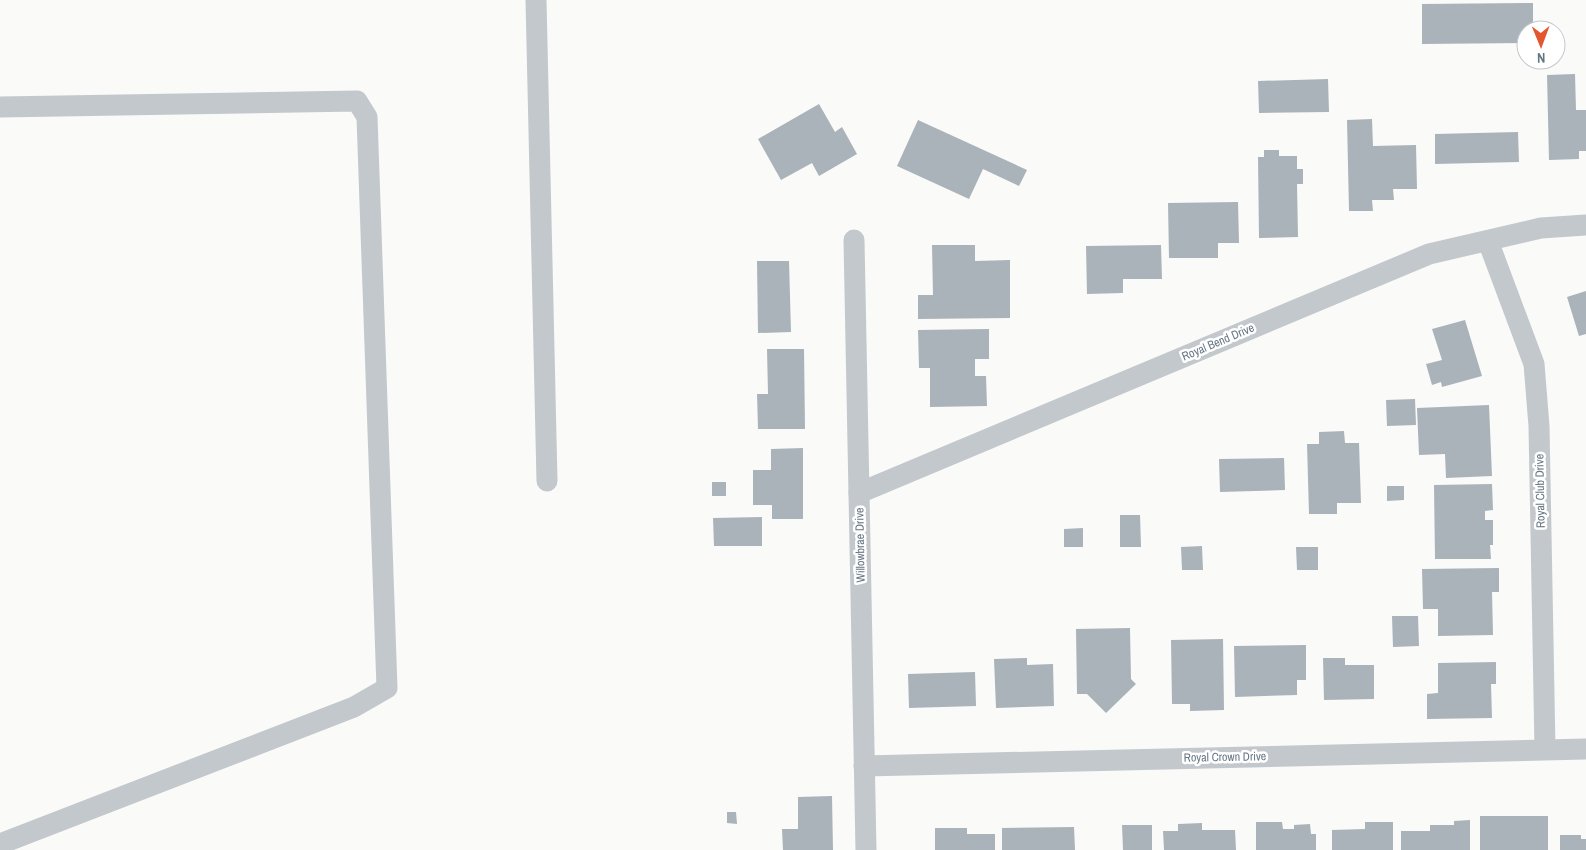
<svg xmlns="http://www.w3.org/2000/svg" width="1586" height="850" viewBox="0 0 1586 850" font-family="'Archivo Narrow',sans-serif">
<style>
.building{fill:#aab3b9}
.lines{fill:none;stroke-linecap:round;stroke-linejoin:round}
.minor{stroke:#c3c8cc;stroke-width:21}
.labels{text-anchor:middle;stroke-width:5;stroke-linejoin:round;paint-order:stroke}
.street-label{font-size:12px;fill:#657683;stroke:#fff}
</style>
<rect width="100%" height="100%" fill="#fafaf8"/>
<!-- building -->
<g class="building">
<polygon points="1533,3 1533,30 1526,30 1526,43 1422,44 1422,4"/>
<polygon points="1575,74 1576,110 1586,110 1586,151 1579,151 1579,159 1549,160 1547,75"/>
<polygon points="1328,79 1329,112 1259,113 1258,81"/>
<polygon points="819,104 835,132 842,127 857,154 819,176 812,163 781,180 758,139"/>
<polygon points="1372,119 1373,146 1416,145 1417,189 1393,189 1394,200 1372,200 1373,211 1349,211 1347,120"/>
<polygon points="918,120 1027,170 1019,186 983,169 969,199 897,166"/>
<polygon points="1518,132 1519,162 1435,164 1435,134"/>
<polygon points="1264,150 1279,150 1279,156 1297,156 1297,169 1303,169 1303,184 1297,184 1298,237 1259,238 1258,157 1264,157"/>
<polygon points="1238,202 1239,243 1218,243 1218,258 1169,258 1168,203"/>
<polygon points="932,245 975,245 975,261 1010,260 1010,318 918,319 918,295 933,295"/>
<polygon points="1161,245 1162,279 1123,279 1123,293 1087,294 1086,246"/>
<polygon points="757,261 789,261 791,332 758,333"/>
<polygon points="1586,291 1586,334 1579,336 1567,297"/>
<polygon points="1465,320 1482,376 1442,387 1441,382 1432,385 1426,364 1442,360 1432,329"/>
<polygon points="989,329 989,359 975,359 975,376 986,376 987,406 930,407 930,368 919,368 918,330"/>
<polygon points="767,349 804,349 805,429 758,429 757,394 768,394"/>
<polygon points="1415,399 1416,425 1387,426 1386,400"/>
<polygon points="1489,405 1492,476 1446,478 1445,454 1419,455 1417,408"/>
<polygon points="1344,431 1345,443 1359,443 1361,503 1337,503 1337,514 1309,514 1307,444 1319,444 1319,432"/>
<polygon points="803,448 803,519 772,519 772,505 753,505 753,470 771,470 771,449"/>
<polygon points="1284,458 1285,490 1220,492 1219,459"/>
<rect x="712" y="482" width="14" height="14"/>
<polygon points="1492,484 1493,510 1485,511 1485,520 1493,520 1493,545 1490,545 1491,559 1435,559 1434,485"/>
<polygon points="1387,486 1404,486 1404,500 1387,501"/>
<polygon points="1120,515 1140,515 1141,547 1120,547"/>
<polygon points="762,517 762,546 714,546 713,518"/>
<polygon points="1083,528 1083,547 1064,547 1064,529"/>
<polygon points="1202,546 1203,570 1182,570 1181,547"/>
<polygon points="1296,547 1318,547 1318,570 1297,570"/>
<polygon points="1499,568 1499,592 1492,592 1493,635 1438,636 1438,609 1423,609 1422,569"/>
<polygon points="1392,616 1418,616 1419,646 1393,647"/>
<polygon points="1130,628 1131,679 1136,684 1106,713 1087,694 1077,694 1076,629"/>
<polygon points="1223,639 1224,710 1190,711 1190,704 1172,704 1171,640"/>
<polygon points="1306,645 1306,680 1297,680 1297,695 1235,697 1234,646"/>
<polygon points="1027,658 1027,665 1053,664 1054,706 996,708 994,659"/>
<polygon points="1323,658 1345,658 1345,665 1374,665 1374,699 1324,700"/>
<polygon points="1496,662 1496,684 1491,684 1492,718 1427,719 1427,694 1438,693 1438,663"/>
<polygon points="975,672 976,706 909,708 908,674"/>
<polygon points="832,796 833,850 783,850 782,829 798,829 798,797"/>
<polygon points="727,812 736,812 737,824 727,823"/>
<rect x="1480" y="816" width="68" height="34"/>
<polygon points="1470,820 1470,850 1401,850 1401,831 1430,831 1430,825 1454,825 1454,821"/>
<polygon points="1256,822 1282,822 1283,829 1294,829 1294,825 1310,824 1311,834 1316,834 1316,850 1256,850"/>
<polygon points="1365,822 1393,822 1393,850 1332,850 1332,830 1365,829"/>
<polygon points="1202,823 1202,830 1235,830 1236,850 1164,850 1163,831 1178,831 1178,824"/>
<polygon points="1122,825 1152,825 1152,850 1123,850"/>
<polygon points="1074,827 1075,850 1002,850 1002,828"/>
<polygon points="935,828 967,828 967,834 995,834 995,850 935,850"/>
<polygon points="1560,835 1581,835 1581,839 1586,839 1586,850 1560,850"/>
</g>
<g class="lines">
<!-- minor -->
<g class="minor">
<polyline points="536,0 547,481"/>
<polyline points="0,107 357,101 367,117 387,688 354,707 0,844"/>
<polyline points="854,240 866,850"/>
<polyline points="1488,241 1534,364 1539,426 1545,749"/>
<polyline points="859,493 1429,254 1541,228 1586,225"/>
<polyline points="864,766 1586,749"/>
</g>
</g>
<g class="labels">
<!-- street labels -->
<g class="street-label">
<text transform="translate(1218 342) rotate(-23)" y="4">Royal Bend Drive</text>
<text transform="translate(1540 491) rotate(-91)" y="4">Royal Club Drive</text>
<text transform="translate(860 545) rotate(-91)" y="4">Willowbrae Drive</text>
<text transform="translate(1225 757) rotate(-1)" y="4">Royal Crown Drive</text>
</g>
</g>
<!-- north arrow -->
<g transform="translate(1541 45) rotate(179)"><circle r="24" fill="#ffffff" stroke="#c1c8cd"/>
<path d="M0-4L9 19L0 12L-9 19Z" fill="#e4572e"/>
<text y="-8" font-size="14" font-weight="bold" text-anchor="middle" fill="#657683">N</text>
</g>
</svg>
